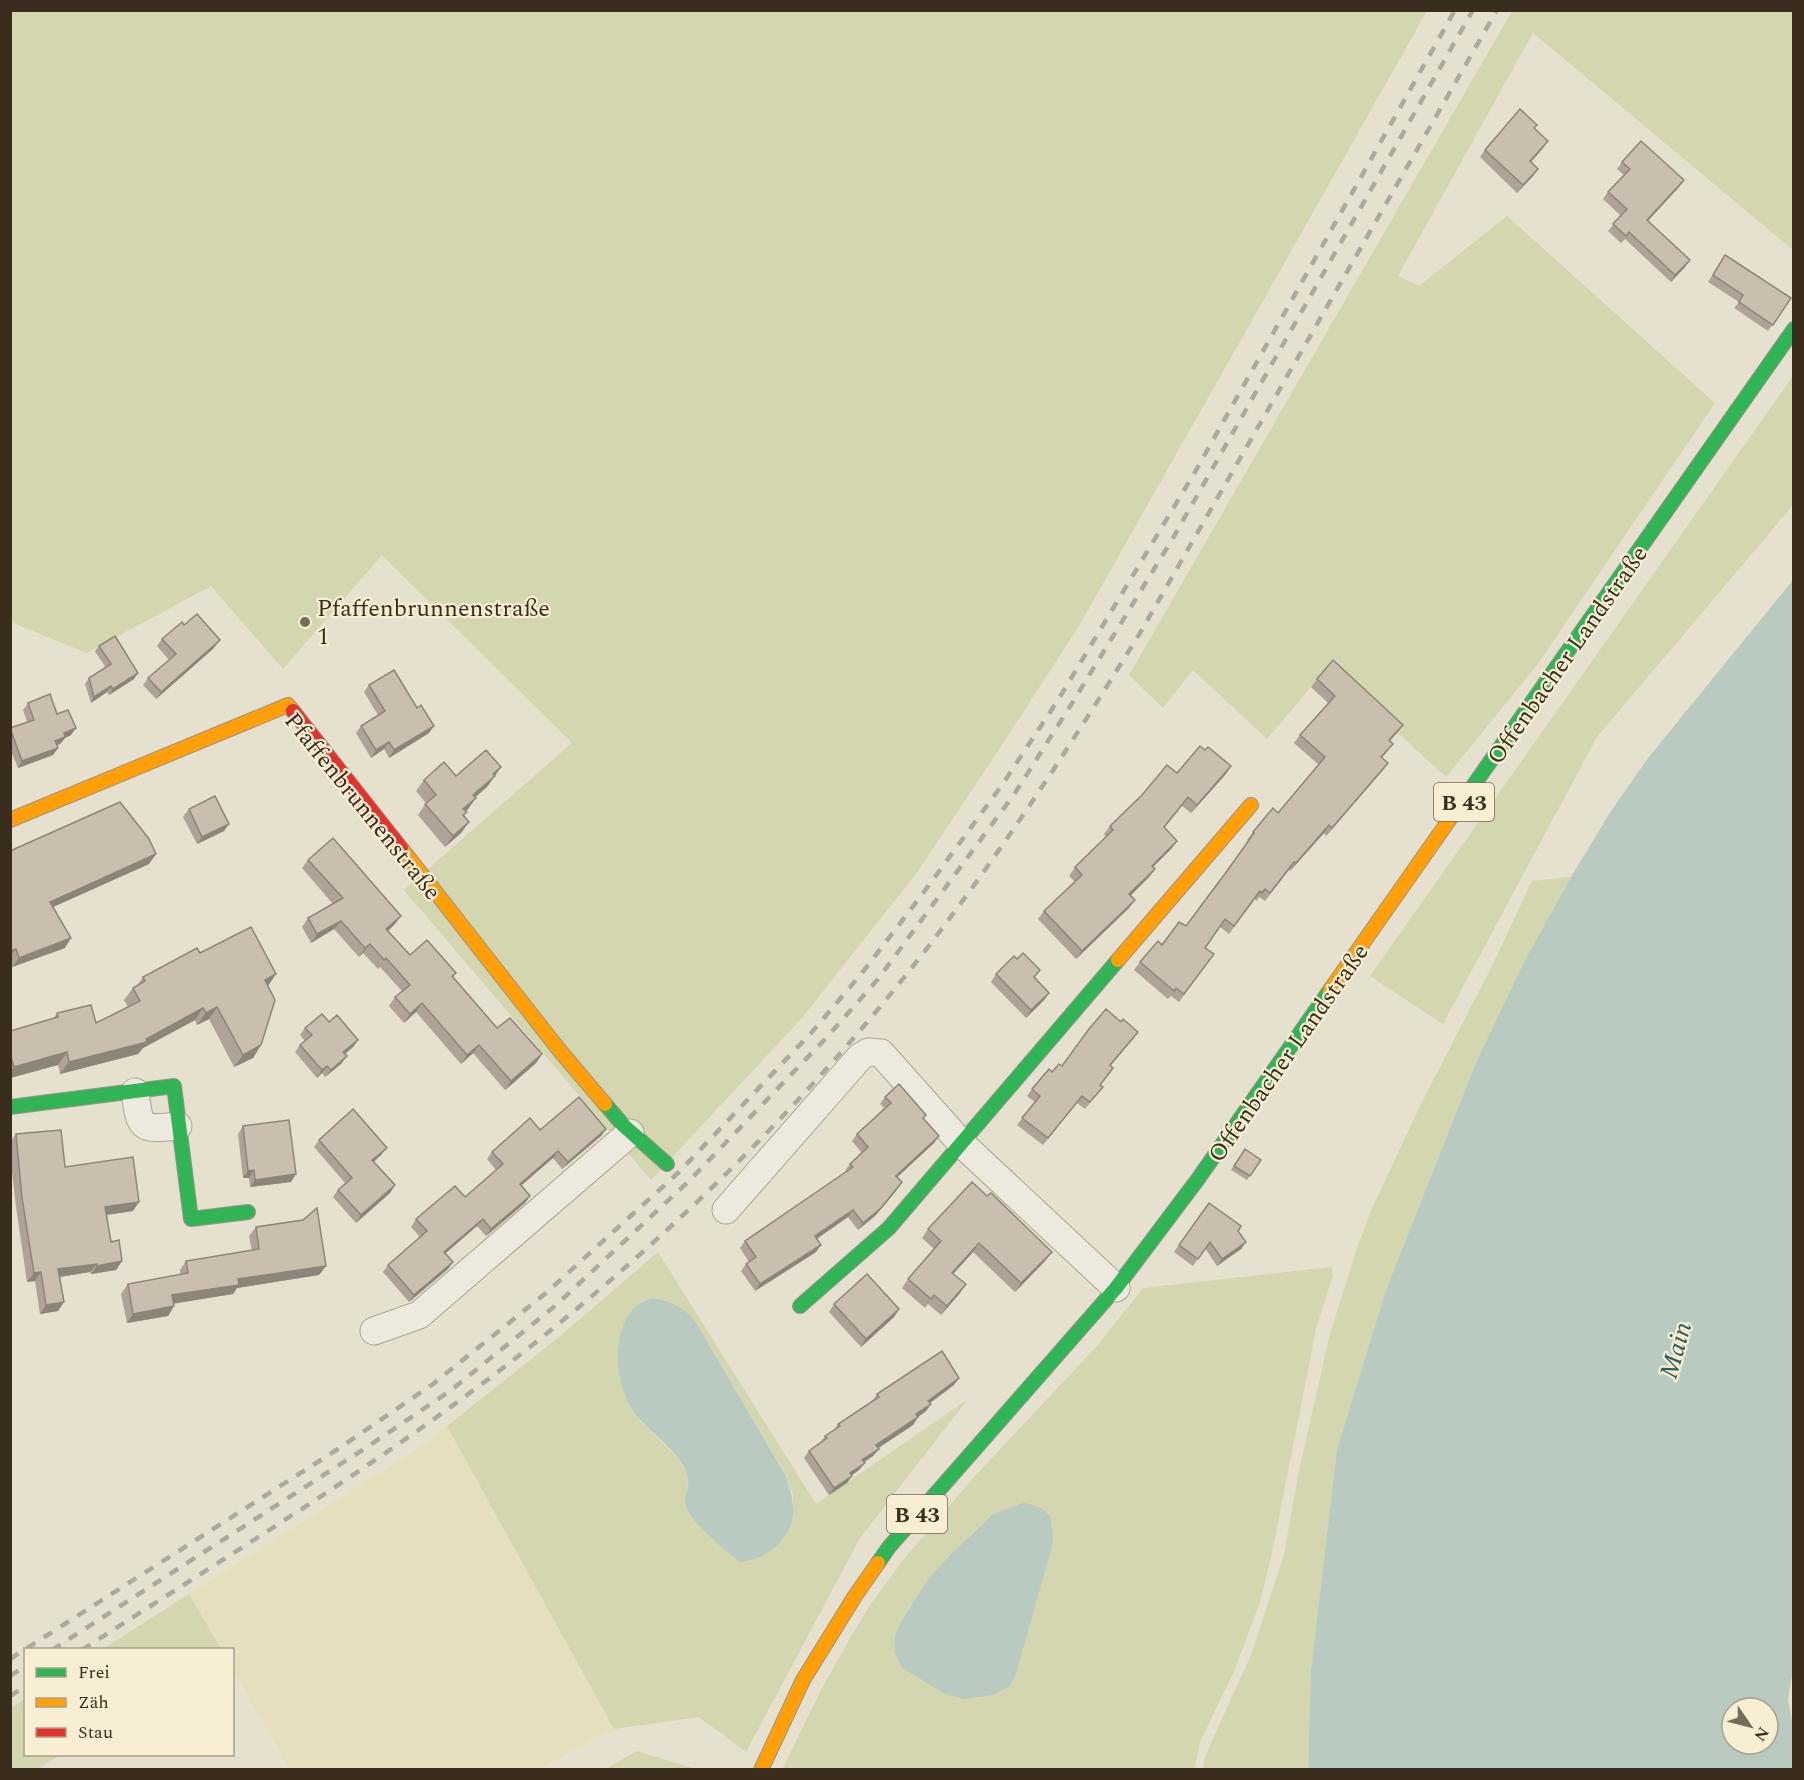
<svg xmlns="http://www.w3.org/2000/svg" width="1804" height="1780" viewBox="0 0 1804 1780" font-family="Spectral,serif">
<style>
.farmland{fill:#e5dfbe}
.green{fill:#d4d6b0;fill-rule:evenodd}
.water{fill:#b9cbc1;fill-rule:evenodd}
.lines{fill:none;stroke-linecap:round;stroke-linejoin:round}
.street-casing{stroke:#aba496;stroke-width:29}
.fast-casing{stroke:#9b9487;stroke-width:16}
.slow-casing{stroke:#9b9487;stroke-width:16}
.jam-casing{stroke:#9b9487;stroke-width:16}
.street{stroke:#eee9df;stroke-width:27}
.fast{stroke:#30b455;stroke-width:14}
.slow{stroke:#ff9f0a;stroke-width:14}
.jam{stroke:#e5322d;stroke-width:14}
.rail{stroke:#ada99f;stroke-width:4.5;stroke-dasharray:10 10;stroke-linecap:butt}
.wall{fill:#aea396}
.shaded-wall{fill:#8d857a}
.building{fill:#cabeae;stroke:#8d857a;stroke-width:1.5}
.poi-dot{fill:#766c5c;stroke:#f7eed4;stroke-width:2}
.labels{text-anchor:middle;stroke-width:4.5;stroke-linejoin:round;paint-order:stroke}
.shield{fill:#f7eed4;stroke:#736755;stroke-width:1.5}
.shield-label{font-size:22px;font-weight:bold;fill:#3a2d1e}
.poi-label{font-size:24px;fill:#3a2d1e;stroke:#f7eed4;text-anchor:start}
.street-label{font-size:24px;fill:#3a2d1e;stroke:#f7eed4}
.water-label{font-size:26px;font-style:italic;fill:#2d5a5a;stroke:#f7eed4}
</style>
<rect width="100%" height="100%" fill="#e6e0ce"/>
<!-- farmland -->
<polygon class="farmland" points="447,1426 614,1729 539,1769 290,1769 233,1669 232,1650 221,1649 189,1594 422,1446"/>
<!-- green -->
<g class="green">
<polygon points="10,11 1427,11 1079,626 998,751 916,874 801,1019 651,1180 404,890 572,743 382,555 283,669 211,586 87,653 11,622"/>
<polygon points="1512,11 1793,11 1793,250 1533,33 1398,276 1419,286 1507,216 1715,403 1537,665 1446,777 1327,668 1267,739 1193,670 1163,708 1129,675"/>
<polygon points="1793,376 1793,505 1597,737 1443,1024 1370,976"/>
<polygon points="1571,877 1525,960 1477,1060 1386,1290 1337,1449 1311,1670 1308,1769 1203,1770 1204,1759 1211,1743 1251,1655 1284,1555 1298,1475 1330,1334 1358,1245 1373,1206 1423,1100 1491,968 1532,881"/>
<path d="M 658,1252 L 816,1504 L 968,1399 L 860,1538 L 746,1752 L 699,1717 L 614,1729 L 447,1426 L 559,1337 ZM 652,1298 L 695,1321 L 785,1473 L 793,1495 L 793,1519 L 685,1501 L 688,1486 L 687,1473 L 676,1456 L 639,1420 L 618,1365 L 619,1343 L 629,1312 L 641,1301 Z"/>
<path d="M 1332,1267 L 1333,1275 L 1316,1329 L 1272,1553 L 1260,1602 L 1235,1669 L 1201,1740 L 1194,1769 L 782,1770 L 821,1690 L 846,1645 L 870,1605 L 904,1559 L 974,1477 L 1097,1346 L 1143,1288 ZM 1024,1502 L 943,1693 L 902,1668 L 902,1620 L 928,1579 L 971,1534 L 993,1514 Z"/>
<polygon points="189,1594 220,1647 216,1649 103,1649"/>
<polygon points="25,1699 26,1754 60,1755 38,1769 11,1769 11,1708"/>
<polygon points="637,1751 692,1768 694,1769 605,1769"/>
</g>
<!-- water -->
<g class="water">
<path d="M 1793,580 L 1794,1664 L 1788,1699 L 1793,1727 L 1793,1769 L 1308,1769 L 1311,1670 L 1337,1449 L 1386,1290 L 1477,1060 L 1525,960 L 1571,877 L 1611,811 L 1648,758 ZM 1732,1708 L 1768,1708 L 1768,1744 L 1732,1744 Z"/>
<path d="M 652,1298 C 670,1301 683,1306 695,1321 L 785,1474 C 790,1488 794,1500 793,1516 C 790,1540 762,1564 738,1561 C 723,1547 685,1520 685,1500 C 685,1496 687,1491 688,1487 C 689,1477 686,1469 680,1461 C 670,1446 654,1435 642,1422 C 620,1399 613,1363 621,1333 C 626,1314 634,1303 652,1298 Z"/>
<polygon points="1024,1502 1043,1509 1051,1517 1053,1543 1016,1674 1010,1686 993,1695 963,1699 943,1693 902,1668 895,1653 895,1636 902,1620 928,1579 952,1553 993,1514"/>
</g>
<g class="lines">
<defs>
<g id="street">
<path d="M 135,1092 C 140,1129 140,1130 178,1126"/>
<polyline points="726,1210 860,1057 868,1052 881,1053 962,1144 1116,1288"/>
<polyline points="374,1331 419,1315 630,1133"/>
</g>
<g id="fast">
<polyline points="1466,796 1794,329"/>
<polyline points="605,1104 623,1125 667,1164"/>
<polyline points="10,1107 174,1086 191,1219 248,1212"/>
<polyline points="800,1306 889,1228 1118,960"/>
<polyline points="878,1563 889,1547 1116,1288 1198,1179 1330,990"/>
</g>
<g id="slow">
<polyline points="10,820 288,705 293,711"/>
<polyline points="401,848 560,1051 605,1104"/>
<polyline points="1118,960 1251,805"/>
<polyline points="1330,990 1466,796"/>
<polyline points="761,1770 803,1680 855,1596 878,1563"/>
</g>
<polyline id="jam" points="293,711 401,848"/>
</defs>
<!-- street casing -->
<use href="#street" class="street-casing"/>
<!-- fast casing -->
<use href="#fast" class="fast-casing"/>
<!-- slow casing -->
<use href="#slow" class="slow-casing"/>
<!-- jam casing -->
<use href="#jam" class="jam-casing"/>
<!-- street -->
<use href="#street" class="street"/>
<!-- fast -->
<use href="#fast" class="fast"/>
<!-- slow -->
<use href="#slow" class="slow"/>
<!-- jam -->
<use href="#jam" class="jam"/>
<!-- rail -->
<g class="rail">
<polyline points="52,1650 367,1447 450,1391 555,1306 689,1181 828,1036 878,979 1015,793 1071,705 1173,538 1473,10"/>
<path d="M 82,1650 C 247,1543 417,1442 568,1316 C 670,1232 765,1140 851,1041 C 961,915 1053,774 1140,633 L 1497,10"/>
<polyline points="10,1659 338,1449 433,1384 546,1293 679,1172 812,1032 862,973 921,896 1002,785 1058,700 1195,472 1455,10"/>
<polyline points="10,1676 26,1666"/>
<polyline points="10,1696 26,1686"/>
</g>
</g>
<!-- wall -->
<g class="wall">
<polygon points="1535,129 1543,148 1531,162 1538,169 1533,176 1517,193 1480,157 1485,150"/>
<polygon points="1622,162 1679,187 1648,221 1685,267 1671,282 1625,239 1621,243 1608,231 1621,216 1603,199 1608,192 1624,175 1617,169"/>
<polygon points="1725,255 1791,298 1768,331 1734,308 1739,302 1708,282"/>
<polygon points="184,625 214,648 156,699 143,685 148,678 169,660 157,646 162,639"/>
<polygon points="99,646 134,679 109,695 107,692 91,703 85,684 89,678 106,668 95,651"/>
<polygon points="1317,679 1403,725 1390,741 1387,752 1382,758 1382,771 1326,836 1324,833 1290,871 1289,870 1265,901 1259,897 1257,901 1255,899 1229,934 1220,927 1205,948 1208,962 1179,1002 1171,996 1168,999 1134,970 1140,962 1186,926 1227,871 1248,841 1247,840 1253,832 1278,813 1319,765 1294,743 1300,735 1328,703 1311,687"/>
<polygon points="369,685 429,733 389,758 384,749 371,758 356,733 361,726 378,715 364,692"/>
<polygon points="28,703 57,714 71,735 65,738 60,744 57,745 58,748 53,755 18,768 10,749 10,728 27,722 23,710"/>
<polygon points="1231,766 1225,775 1191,813 1182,806 1164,828 1177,841 1171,849 1153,867 1155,869 1149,877 1131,895 1129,908 1076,959 1038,919 1044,911 1075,882 1069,876 1075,867 1106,837 1104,834 1110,826 1177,773"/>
<polygon points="501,767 487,787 475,797 468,809 466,812 464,816 469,822 461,833 445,847 418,815 426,803 416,791 424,780 456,776"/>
<polygon points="189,809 224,831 197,844 183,817"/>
<polygon points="10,851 149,864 53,907 65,948 12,967 10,962"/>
<polygon points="308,860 401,916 394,925 388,931 410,955 456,973 453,978 497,1028 542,1054 536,1063 505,1090 473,1053 461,1064 416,1012 404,1023 389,1006 395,997 402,991 380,967 378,969 363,953 359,957 334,929 311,943 302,927 308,918 333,904 302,868"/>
<polygon points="200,953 276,974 268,986 261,1045 253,1058 234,1067 209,1019 197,1025 195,1020 143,1048 138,1054 60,1074 58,1065 10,1078 10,1031 53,1019 57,1013 96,1023 128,1007 124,1000 133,988 137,986 143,977"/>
<polygon points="996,974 1035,978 1049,993 1044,1000 1026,1018 991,982"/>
<polygon points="329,1022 358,1040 353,1047 345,1054 347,1056 341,1064 325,1077 322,1073 317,1078 295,1052 300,1045 305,1041 300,1035 305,1028"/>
<polygon points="1121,1022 1138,1032 1110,1066 1101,1085 1103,1087 1085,1109 1077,1103 1043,1145 1017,1125 1035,1102 1027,1096 1032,1089 1052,1072 1062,1066"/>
<polygon points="885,1097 926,1115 923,1119 939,1136 934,1143 897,1177 902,1182 897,1190 876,1215 858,1230 848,1217 817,1239 816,1252 755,1291 741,1271 746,1264 749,1262 740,1248 745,1241 846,1172 845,1171 850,1164 862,1153 852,1141 857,1134 884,1108 880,1104"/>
<polygon points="243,1126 296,1174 291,1182 250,1187 249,1178 243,1178 238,1134"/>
<polygon points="606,1129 601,1136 562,1169 553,1158 521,1185 530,1196 525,1203 486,1236 477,1226 445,1253 453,1262 448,1269 409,1302 383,1272 388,1265 420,1237 411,1227 416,1219 465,1197 496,1170 487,1159 492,1152 540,1130"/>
<polygon points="16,1134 133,1211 106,1215 111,1242 122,1261 116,1270 91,1274 90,1272 60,1277 64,1302 58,1311 40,1314 35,1281 27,1282 16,1207 10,1154 10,1142"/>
<polygon points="319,1140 381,1155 374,1162 395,1185 390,1193 356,1223 333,1197 338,1190 346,1184 314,1147"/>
<polygon points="1245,1149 1261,1160 1247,1180 1231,1170"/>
<polygon points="1209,1203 1238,1231 1246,1242 1241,1249 1217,1266 1205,1248 1193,1266 1174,1252"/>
<polygon points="256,1227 326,1266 319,1275 237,1288 233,1294 174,1303 174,1306 168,1316 127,1323 121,1294 128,1284 180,1274 180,1270 186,1261 252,1251 249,1236"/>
<polygon points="928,1229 1045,1261 1015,1292 973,1252 953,1274 960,1293 941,1315 928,1304 925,1308 902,1288 908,1279 934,1249 922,1238"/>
<polygon points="834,1304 899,1309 894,1317 861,1347 829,1312"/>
<polygon points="954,1385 930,1403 931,1404 926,1411 918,1417 913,1425 878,1448 873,1456 864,1462 859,1470 852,1475 847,1483 829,1495 804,1458 809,1451 820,1443 825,1436 834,1430 838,1424 872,1402 877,1394"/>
</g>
<!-- shaded-wall -->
<g class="shaded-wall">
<polygon points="1548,141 1543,148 1525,169 1530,161"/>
<polygon points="1538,169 1533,176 1517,193 1523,185"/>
<polygon points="1684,180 1679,187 1642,227 1647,220"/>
<polygon points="1690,260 1685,267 1671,282 1675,275"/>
<polygon points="220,640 214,648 156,699 161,692"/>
<polygon points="138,673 134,679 109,695 113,689"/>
<polygon points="111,686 107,692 91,703 94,697"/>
<polygon points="1403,725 1397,733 1383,748 1389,740"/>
<polygon points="434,726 429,733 389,758 394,750"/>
<polygon points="76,728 71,735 65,738 60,744 50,748 55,741 64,733"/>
<polygon points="389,742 384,749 371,758 376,750"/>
<polygon points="58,748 53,755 18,768 22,761"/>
<polygon points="1388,763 1382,771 1326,836 1332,828"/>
<polygon points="1231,766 1225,775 1191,813 1197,805"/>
<polygon points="501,767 487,787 465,806 473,795"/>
<polygon points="476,798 468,809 456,820 463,809"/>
<polygon points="469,822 461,833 445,847 453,836"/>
<polygon points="229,824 224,831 197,844 202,837"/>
<polygon points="1329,825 1324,833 1290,871 1296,863"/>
<polygon points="1177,841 1171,849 1146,874 1152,866"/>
<polygon points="156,854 149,864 44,911 50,902"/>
<polygon points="1155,869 1149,877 1124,902 1129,894"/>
<polygon points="1135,900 1129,908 1076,959 1082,951"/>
<polygon points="401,916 394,925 380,938 386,929"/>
<polygon points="341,921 334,929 311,943 317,934"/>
<polygon points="71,938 65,948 12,967 19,958"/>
<polygon points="370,944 363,953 359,957 365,948"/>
<polygon points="16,949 10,956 10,951"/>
<polygon points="276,974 267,987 265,980"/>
<polygon points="1049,993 1044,1000 1026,1018 1031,1010"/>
<polygon points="422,1003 416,1012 404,1023 410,1014"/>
<polygon points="217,1007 209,1019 197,1025 206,1013"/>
<polygon points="203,1008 195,1020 143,1048 138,1054 60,1074 69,1062 146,1039"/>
<polygon points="1138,1032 1133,1039 1105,1072 1110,1065"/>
<polygon points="358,1040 353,1047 338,1060 343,1052"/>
<polygon points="261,1045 253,1058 234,1067 243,1055"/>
<polygon points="479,1045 473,1053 461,1064 467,1055"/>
<polygon points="67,1052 58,1065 10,1078 10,1072 14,1067"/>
<polygon points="542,1054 536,1063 505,1090 511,1081"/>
<polygon points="347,1056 341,1064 325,1077 331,1070"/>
<polygon points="327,1066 322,1073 317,1078 322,1070"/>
<polygon points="606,1129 601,1136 562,1169 568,1162"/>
<polygon points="939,1136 934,1143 891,1183 896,1176"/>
<polygon points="387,1148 381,1155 367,1167 372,1160"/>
<polygon points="558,1151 553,1158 515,1191 520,1184"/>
<polygon points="254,1170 249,1178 243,1178 248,1171"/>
<polygon points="296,1174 291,1182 250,1187 255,1180"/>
<polygon points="902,1182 876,1215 858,1230 863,1223"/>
<polygon points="395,1185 390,1193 356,1223 361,1215"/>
<polygon points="530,1196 525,1203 486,1236 491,1229"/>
<polygon points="139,1202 133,1211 99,1216 105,1207"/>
<polygon points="853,1210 848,1217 810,1243 815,1236"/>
<polygon points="483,1219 477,1226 439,1259 444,1252"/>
<polygon points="1246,1242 1241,1249 1217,1266 1222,1259"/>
<polygon points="979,1243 973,1252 946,1282 952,1273"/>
<polygon points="821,1245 816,1252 755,1291 760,1284"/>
<polygon points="1052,1252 1045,1261 1015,1292 1021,1283"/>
<polygon points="122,1261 116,1270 91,1274 97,1266"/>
<polygon points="453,1262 448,1269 409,1302 414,1295"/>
<polygon points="97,1264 90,1272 52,1278 58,1269"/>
<polygon points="326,1266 319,1275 237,1288 233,1294 166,1305 172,1295 238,1279"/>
<polygon points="41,1272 35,1281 27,1282 34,1273"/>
<polygon points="966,1284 960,1293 941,1315 947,1306"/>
<polygon points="64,1302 58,1311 40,1314 46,1305"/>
<polygon points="174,1306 168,1316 127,1323 133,1314"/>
<polygon points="899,1309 894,1317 861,1347 866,1339"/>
<polygon points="959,1378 954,1385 923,1408 928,1401"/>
<polygon points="931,1404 926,1411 911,1422 916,1414"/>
<polygon points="918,1417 913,1425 871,1453 876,1445"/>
<polygon points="879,1449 873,1456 857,1467 862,1460"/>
<polygon points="865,1463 859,1470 845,1480 850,1473"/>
<polygon points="852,1476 847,1483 829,1495 834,1488"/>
</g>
<!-- building -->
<g class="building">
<polygon points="1520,109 1537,125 1534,128 1548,141 1530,161 1538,169 1523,185 1485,150"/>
<polygon points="1641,141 1684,180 1647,220 1690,260 1675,275 1629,232 1626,236 1613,224 1627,209 1608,192 1630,169 1622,162"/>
<polygon points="1725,255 1791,298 1773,325 1739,302 1743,295 1713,275"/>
<polygon points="197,614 220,640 161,692 148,678 176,654 162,639 182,622 184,625"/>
<polygon points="115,636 138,673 113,689 111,686 94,697 89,678 111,664 99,646"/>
<polygon points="1333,660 1403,725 1389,740 1393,744 1381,757 1388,763 1332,828 1329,825 1296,863 1294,862 1270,893 1265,889 1262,893 1260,891 1234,926 1225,919 1205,948 1214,954 1184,994 1176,988 1174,991 1140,962 1158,941 1162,945 1179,922 1186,926 1227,871 1254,833 1253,832 1273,808 1278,813 1325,757 1300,735 1335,696 1317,679"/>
<polygon points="394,670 417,708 421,705 434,726 394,750 389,742 376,750 361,726 385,711 369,685"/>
<polygon points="50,694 57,714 68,710 76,728 64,733 65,737 55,741 58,748 22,761 10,728 34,720 28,703"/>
<polygon points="1200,746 1205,750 1208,747 1231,766 1197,805 1188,797 1164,827 1177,841 1152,866 1155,869 1129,894 1135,900 1082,951 1044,911 1082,875 1075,867 1113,830 1110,826 1142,795 1167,765 1177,773"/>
<polygon points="486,750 501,767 493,774 495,776 473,795 476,798 463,809 467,812 463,815 469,822 453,836 425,804 436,795 424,780 444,762 456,776"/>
<polygon points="215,796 229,824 202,837 189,809"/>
<polygon points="120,802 149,839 156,854 50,902 71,938 19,958 16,949 10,951 10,851"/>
<polygon points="333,838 401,916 386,929 410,955 427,940 456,973 452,976 497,1028 510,1018 542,1054 511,1081 479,1045 467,1055 422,1003 410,1014 395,997 410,985 386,958 384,960 370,944 365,948 341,921 317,934 308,918 343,898 308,860"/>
<polygon points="251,927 276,974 265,980 275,1000 261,1045 243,1055 217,1007 206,1013 203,1008 146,1039 147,1042 69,1062 67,1052 14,1067 10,1054 10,1031 58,1017 57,1013 91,1005 96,1023 140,1001 133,988 145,981 143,977 197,948 200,953"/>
<polygon points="1023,953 1040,970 1034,977 1049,993 1031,1010 996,974 1014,956 1017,959"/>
<polygon points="1106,1009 1121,1022 1123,1019 1138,1032 1110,1065 1113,1068 1100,1085 1103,1087 1090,1102 1082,1096 1048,1138 1022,1118 1040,1096 1032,1089 1049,1069 1052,1072 1059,1064 1062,1066 1089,1029"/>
<polygon points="322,1014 329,1022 337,1015 358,1040 343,1052 347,1056 331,1070 327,1066 322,1070 300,1045 312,1035 305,1028"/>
<polygon points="899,1084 926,1115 923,1118 939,1136 896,1176 902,1182 881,1208 863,1223 853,1210 815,1236 821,1245 760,1284 746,1264 756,1257 745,1241 853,1167 850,1164 868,1147 857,1134 891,1103 885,1097"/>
<polygon points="579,1097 606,1129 568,1162 558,1151 520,1184 530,1196 491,1229 483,1219 444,1252 453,1262 414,1295 388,1265 427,1231 416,1219 455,1186 465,1197 503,1164 492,1152 530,1118 540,1130"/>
<polygon points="353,1109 387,1148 372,1160 395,1185 361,1215 338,1190 352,1178 319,1140"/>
<polygon points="289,1120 296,1174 255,1180 254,1170 248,1171 243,1126"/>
<polygon points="61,1130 65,1167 133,1157 139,1202 105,1207 111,1242 119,1240 122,1261 97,1266 97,1264 58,1269 64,1302 46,1305 41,1272 34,1273 22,1198 16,1134"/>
<polygon points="1245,1149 1261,1160 1250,1176 1234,1166"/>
<polygon points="972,1182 987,1196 991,1193 1052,1252 1021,1283 979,1243 952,1273 966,1284 947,1306 934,1295 931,1299 908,1279 941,1241 928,1229"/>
<polygon points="1209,1203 1241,1226 1238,1231 1246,1242 1222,1259 1210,1242 1198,1259 1179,1245"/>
<polygon points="317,1208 326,1266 238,1279 239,1285 172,1295 174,1306 133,1314 128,1284 188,1273 186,1261 259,1249 256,1227 303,1220"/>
<polygon points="867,1274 899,1309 866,1339 834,1304"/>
<polygon points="942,1351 959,1378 928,1401 931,1404 916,1414 918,1417 876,1445 879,1449 862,1460 865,1463 850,1473 852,1476 834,1488 809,1451 827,1438 825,1436 840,1426 838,1424 879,1397 877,1394"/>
</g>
<!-- markers -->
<circle class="poi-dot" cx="305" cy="622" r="6"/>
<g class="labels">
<!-- shield labels -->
<g class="shield">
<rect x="1434" y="783" width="60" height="38" rx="4.5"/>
<rect x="887" y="1495" width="60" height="38" rx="4.5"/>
</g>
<g class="shield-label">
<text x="1464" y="810">B 43</text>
<text x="917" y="1522">B 43</text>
</g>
<!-- poi labels -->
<g class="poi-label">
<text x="317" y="616">Pfaffenbrunnenstraße<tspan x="317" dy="28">1</tspan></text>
</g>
<!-- street labels -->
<g class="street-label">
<text transform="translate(1567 655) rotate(-55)" y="8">Offenbacher Landstraße</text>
<text transform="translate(363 806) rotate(51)" y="8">Pfaffenbrunnenstraße</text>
<text transform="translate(1288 1053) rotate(-55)" y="8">Offenbacher Landstraße</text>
</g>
<!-- water labels -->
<g class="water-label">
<text transform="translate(1675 1350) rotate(-74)" y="9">Main</text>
</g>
</g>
<!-- border -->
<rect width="1804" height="1780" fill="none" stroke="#3a2d1e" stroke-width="24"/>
<!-- legend -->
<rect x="24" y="1648" width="210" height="108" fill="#f7eed4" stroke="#aba18b" stroke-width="1.5"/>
<rect x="36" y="1668" width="30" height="9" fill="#30b455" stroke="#aba18b" stroke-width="1.5"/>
<text x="78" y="1678" font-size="18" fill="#3a2d1e">Frei</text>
<rect x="36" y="1698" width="30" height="9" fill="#ff9f0a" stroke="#aba18b" stroke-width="1.5"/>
<text x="78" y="1708" font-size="18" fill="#3a2d1e">Zäh</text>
<rect x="36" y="1728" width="30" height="9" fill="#e5322d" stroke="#aba18b" stroke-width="1.5"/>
<text x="78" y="1738" font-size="18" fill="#3a2d1e">Stau</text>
<!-- north arrow -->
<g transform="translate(1750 1726) rotate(125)"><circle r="28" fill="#f7eed4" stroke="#aba18b" stroke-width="1.5"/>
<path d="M0-4.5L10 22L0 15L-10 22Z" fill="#766c5c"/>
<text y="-9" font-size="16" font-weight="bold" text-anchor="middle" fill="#3a2d1e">N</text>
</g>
</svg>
